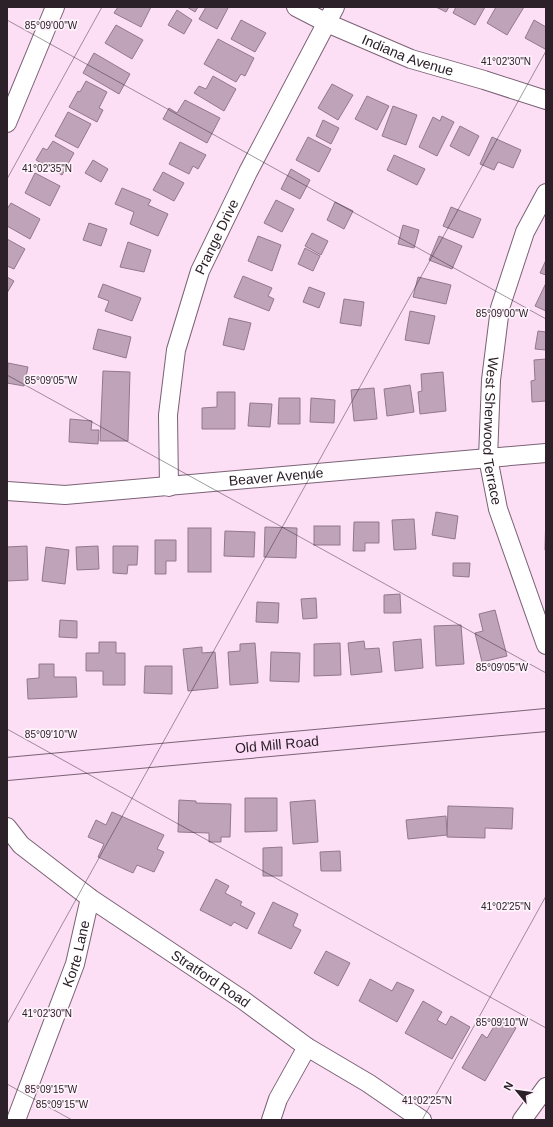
<svg xmlns="http://www.w3.org/2000/svg" width="553" height="1127" viewBox="0 0 553 1127" font-family="Helvetica,sans-serif">
<style>
.building{fill:#bfa3b8;stroke:#92788c}
.lines{fill:none;stroke-linecap:round;stroke-linejoin:round}
.minor-casing{stroke:#7b6276;stroke-width:20}
.secondary-casing{stroke:#7b6276;stroke-width:24}
.minor{stroke:#fff;stroke-width:18}
.secondary{stroke:#fbdbf5;stroke-width:22}
.ticks{fill:none;stroke:#2c2129;stroke-width:1;stroke-opacity:0.45}
.labels{text-anchor:middle;stroke-width:3.5;stroke-linejoin:round;paint-order:stroke}
.street-label{font-size:14px;fill:#2c2129;stroke:#fef2fb}
.ticks-label{font-size:10px;text-anchor:middle;fill:#2c2129;stroke:#fef2fb;stroke-width:3.5;stroke-linejoin:round;paint-order:stroke}
</style>
<rect width="100%" height="100%" fill="#fcdff5"/>
<!-- building -->
<g class="building">
<polygon points="118,7 151,7 141,27 114,13"/>
<polygon points="187,7 198,7 195,12"/>
<polygon points="206,7 225,7 228,8 217,29 199,19"/>
<polygon points="436,7 449,7 446,12"/>
<polygon points="456,7 485,7 475,25 453,13"/>
<polygon points="496,7 524,7 507,35 487,23"/>
<polygon points="177,10 192,20 184,34 168,25"/>
<polygon points="241,20 266,33 255,52 231,39"/>
<polygon points="534,20 546,27 546,46 545,49 525,38"/>
<polygon points="116,25 143,40 132,59 105,43"/>
<polygon points="218,39 254,58 245,76 241,74 236,82 204,64"/>
<polygon points="94,53 130,74 119,94 83,73"/>
<polygon points="213,76 236,89 224,111 194,93 199,86 206,89"/>
<polygon points="86,81 107,92 99,108 103,110 97,122 69,107 78,91 80,92"/>
<polygon points="332,84 353,95 338,120 318,108"/>
<polygon points="367,96 389,106 377,130 355,119"/>
<polygon points="185,100 220,118 207,143 163,119 169,108 177,113"/>
<polygon points="393,106 417,115 406,145 382,136"/>
<polygon points="68,112 91,124 78,148 55,136"/>
<polygon points="442,116 454,122 437,156 419,147 433,117 440,121"/>
<polygon points="323,120 339,128 331,144 316,136"/>
<polygon points="460,126 479,136 469,156 450,146"/>
<polygon points="308,137 331,149 319,172 296,160"/>
<polygon points="492,137 521,150 513,168 498,162 494,170 480,164"/>
<polygon points="53,141 74,153 62,175 36,160 43,148 47,150"/>
<polygon points="180,142 206,155 198,169 193,166 189,174 169,164"/>
<polygon points="394,155 425,169 417,185 387,170"/>
<polygon points="93,160 108,169 101,182 85,173"/>
<polygon points="291,169 310,180 300,199 281,189"/>
<polygon points="163,172 184,183 174,201 153,190"/>
<polygon points="35,173 60,186 50,206 25,193"/>
<polygon points="122,188 151,200 148,205 168,214 158,236 130,224 134,212 115,204"/>
<polygon points="276,200 294,209 282,232 264,223"/>
<polygon points="335,202 353,211 344,229 327,220"/>
<polygon points="11,203 40,219 30,239 7,226 7,209"/>
<polygon points="451,207 481,219 473,238 443,226"/>
<polygon points="89,223 107,229 101,246 83,240"/>
<polygon points="403,225 419,230 414,248 398,244"/>
<polygon points="312,233 328,241 321,255 305,246"/>
<polygon points="258,236 281,245 272,271 248,261"/>
<polygon points="439,236 462,246 452,269 429,260"/>
<polygon points="7,239 25,249 14,269 7,266"/>
<polygon points="128,242 151,250 144,272 120,267"/>
<polygon points="305,248 320,256 313,271 298,264"/>
<polygon points="546,260 546,275 540,273"/>
<polygon points="243,276 272,288 268,296 274,299 269,311 234,297"/>
<polygon points="7,277 14,281 7,293"/>
<polygon points="418,277 451,285 446,304 413,297"/>
<polygon points="546,283 546,311 535,306"/>
<polygon points="103,284 141,298 132,321 105,311 109,301 98,297"/>
<polygon points="309,287 325,293 319,308 303,302"/>
<polygon points="344,299 364,302 361,326 340,323"/>
<polygon points="410,311 435,316 429,344 405,340"/>
<polygon points="229,318 251,323 244,350 223,345"/>
<polygon points="98,329 131,337 126,358 93,349"/>
<polygon points="538,331 546,332 546,350 535,349"/>
<polygon points="546,359 546,401 532,402 531,381 535,380 534,360"/>
<polygon points="8,363 28,367 24,386 7,383"/>
<polygon points="103,371 130,372 128,441 100,441"/>
<polygon points="443,372 446,411 420,414 418,392 422,391 421,374"/>
<polygon points="410,385 414,412 387,416 384,389"/>
<polygon points="374,388 377,419 354,421 351,390"/>
<polygon points="217,392 235,392 235,429 202,429 202,408 217,407"/>
<polygon points="279,398 300,398 300,424 278,424"/>
<polygon points="311,398 335,400 334,423 310,422"/>
<polygon points="250,403 272,404 270,427 248,426"/>
<polygon points="70,419 92,421 91,430 99,430 98,444 69,442"/>
<polygon points="546,510 546,550 545,550"/>
<polygon points="436,512 458,516 455,539 432,535"/>
<polygon points="414,519 416,549 394,550 392,520"/>
<polygon points="354,522 379,522 379,543 365,543 365,551 353,551"/>
<rect x="314" y="526" width="26" height="19"/>
<polygon points="265,527 297,528 296,558 264,557"/>
<rect x="188" y="528" width="23" height="44"/>
<polygon points="225,531 255,532 254,557 224,556"/>
<polygon points="155,540 176,540 176,561 166,561 166,574 155,574"/>
<polygon points="27,546 28,580 7,581 7,547"/>
<polygon points="98,546 99,569 77,570 76,547"/>
<polygon points="113,546 138,546 137,565 128,565 127,574 113,573"/>
<polygon points="46,547 69,550 65,584 42,581"/>
<polygon points="453,563 470,563 469,577 453,576"/>
<polygon points="400,594 401,613 384,613 384,595"/>
<polygon points="316,598 317,618 303,619 301,599"/>
<polygon points="257,602 279,603 278,623 256,622"/>
<polygon points="495,610 507,656 482,662 475,633 483,631 479,614"/>
<polygon points="60,620 77,621 77,638 59,637"/>
<polygon points="461,625 464,664 436,666 434,626"/>
<polygon points="421,639 423,668 395,671 393,642"/>
<polygon points="364,641 365,649 379,648 382,672 351,675 348,643"/>
<polygon points="99,642 116,642 116,653 125,653 125,685 103,685 103,671 86,671 86,653 99,653"/>
<polygon points="255,643 258,683 230,685 228,652 240,651 240,644"/>
<polygon points="340,643 341,675 314,676 314,644"/>
<polygon points="202,647 202,653 215,652 218,688 188,691 183,649"/>
<polygon points="271,652 300,653 299,682 270,681"/>
<polygon points="39,664 54,664 54,677 76,677 77,697 28,699 27,679 39,678"/>
<polygon points="145,666 172,666 172,694 144,693"/>
<polygon points="245,798 277,798 277,831 245,832"/>
<polygon points="179,800 196,801 196,803 231,804 230,837 221,837 221,842 209,842 209,833 178,832"/>
<polygon points="315,800 318,842 293,844 290,802"/>
<polygon points="448,806 513,808 512,829 485,828 485,838 447,837"/>
<polygon points="112,812 164,835 157,849 164,852 154,872 137,865 133,873 98,857 104,844 88,837 96,820 106,825"/>
<polygon points="446,816 447,835 408,839 406,820"/>
<polygon points="282,847 282,876 263,876 263,848"/>
<polygon points="340,851 341,871 321,871 320,852"/>
<polygon points="216,879 229,886 225,893 242,902 240,905 255,913 247,929 234,922 231,926 200,910"/>
<polygon points="273,902 298,914 293,926 301,930 291,949 258,933"/>
<polygon points="326,951 350,963 338,986 314,973"/>
<polygon points="370,979 392,991 397,982 414,990 397,1022 359,1001"/>
<polygon points="423,1001 442,1012 437,1020 446,1025 451,1016 470,1027 452,1059 405,1033"/>
<polygon points="499,1018 516,1028 485,1081 462,1068 482,1034 487,1038"/>
</g>
<g class="lines">
<defs>
<g id="minor">
<path id="s1" d="M 296,7 L 327,23 L 411,59 L 484,80 L 546,100"/>
<polyline points="7,123 55,7"/>
<path id="s2" d="M 546,193 L 525,232 L 500,308 L 491,380 L 488,458 L 498,509 L 546,645"/>
<path id="s3" d="M 169,487 L 168,415 L 176,350 L 200,271 L 248,172 L 335,7"/>
<path id="s4" d="M 7,491 L 65,495 L 546,453"/>
<path id="s5" d="M 7,827 L 21,845 L 90,898 L 243,1000 L 307,1047 L 368,1083 L 422,1120"/>
<path id="s6" d="M 16,1120 L 75,964 L 90,898"/>
<polyline points="271,1120 278,1099 307,1047"/>
<polyline points="522,1120 546,1087"/>
</g>
<g id="secondary">
<path id="s7" d="M 7,769 L 546,720"/>
</g>
</defs>
<!-- minor casing -->
<use href="#minor" class="minor-casing"/>
<!-- secondary casing -->
<use href="#secondary" class="secondary-casing"/>
<!-- minor -->
<use href="#minor" class="minor"/>
<!-- secondary -->
<use href="#secondary" class="secondary"/>
</g>
<!-- ticks -->
<path class="ticks" d="M 7,20 L 546,319M 7,179 L 102,7M 7,375 L 546,673M 7,729 L 546,1028M 7,1024 L 546,51M 7,1084 L 72,1120M 422,1120 L 546,896"/>
<g class="labels">
<!-- street labels -->
<g class="street-label">
<text dy="5" stroke="none"><textPath href="#s1" startOffset="122">Indiana Avenue</textPath></text>
<text dy="5" stroke="none"><textPath href="#s3" startOffset="258">Prange Drive</textPath></text>
<text dy="5" stroke="none"><textPath href="#s2" startOffset="248">West Sherwood Terrace</textPath></text>
<text dy="5" stroke="none"><textPath href="#s4" startOffset="270">Beaver Avenue</textPath></text>
<text dy="5" stroke="none"><textPath href="#s7" startOffset="271">Old Mill Road</textPath></text>
<text dy="5" stroke="none"><textPath href="#s6" startOffset="177">Korte Lane</textPath></text>
<text dy="5" stroke="none"><textPath href="#s5" startOffset="255">Stratford Road</textPath></text>
</g>
</g>
<g class="ticks-label">
<text x="51" y="29">85°09'00"W</text>
<text x="506" y="65">41°02'30"N</text>
<text x="47" y="172">41°02'35"N</text>
<text x="502" y="317">85°09'00"W</text>
<text x="51" y="384">85°09'05"W</text>
<text x="502" y="671">85°09'05"W</text>
<text x="51" y="738">85°09'10"W</text>
<text x="506" y="910">41°02'25"N</text>
<text x="47" y="1017">41°02'30"N</text>
<text x="502" y="1026">85°09'10"W</text>
<text x="51" y="1093">85°09'15"W</text>
<text x="427" y="1104">41°02'25"N</text>
<text x="62" y="1108">85°09'15"W</text>
</g>
<!-- border -->
<rect width="553" height="1127" fill="none" stroke="#2c2129" stroke-width="16"/>
<!-- north arrow -->
<g transform="translate(517 1091) rotate(299)" stroke="#fef2fb" stroke-width="3" paint-order="stroke">
<path d="M0-3L7 15L0 10L-7 15Z" fill="#2c2129"/>
<text y="-6" font-size="11" font-weight="bold" text-anchor="middle" fill="#2c2129">N</text>
</g>
</svg>
